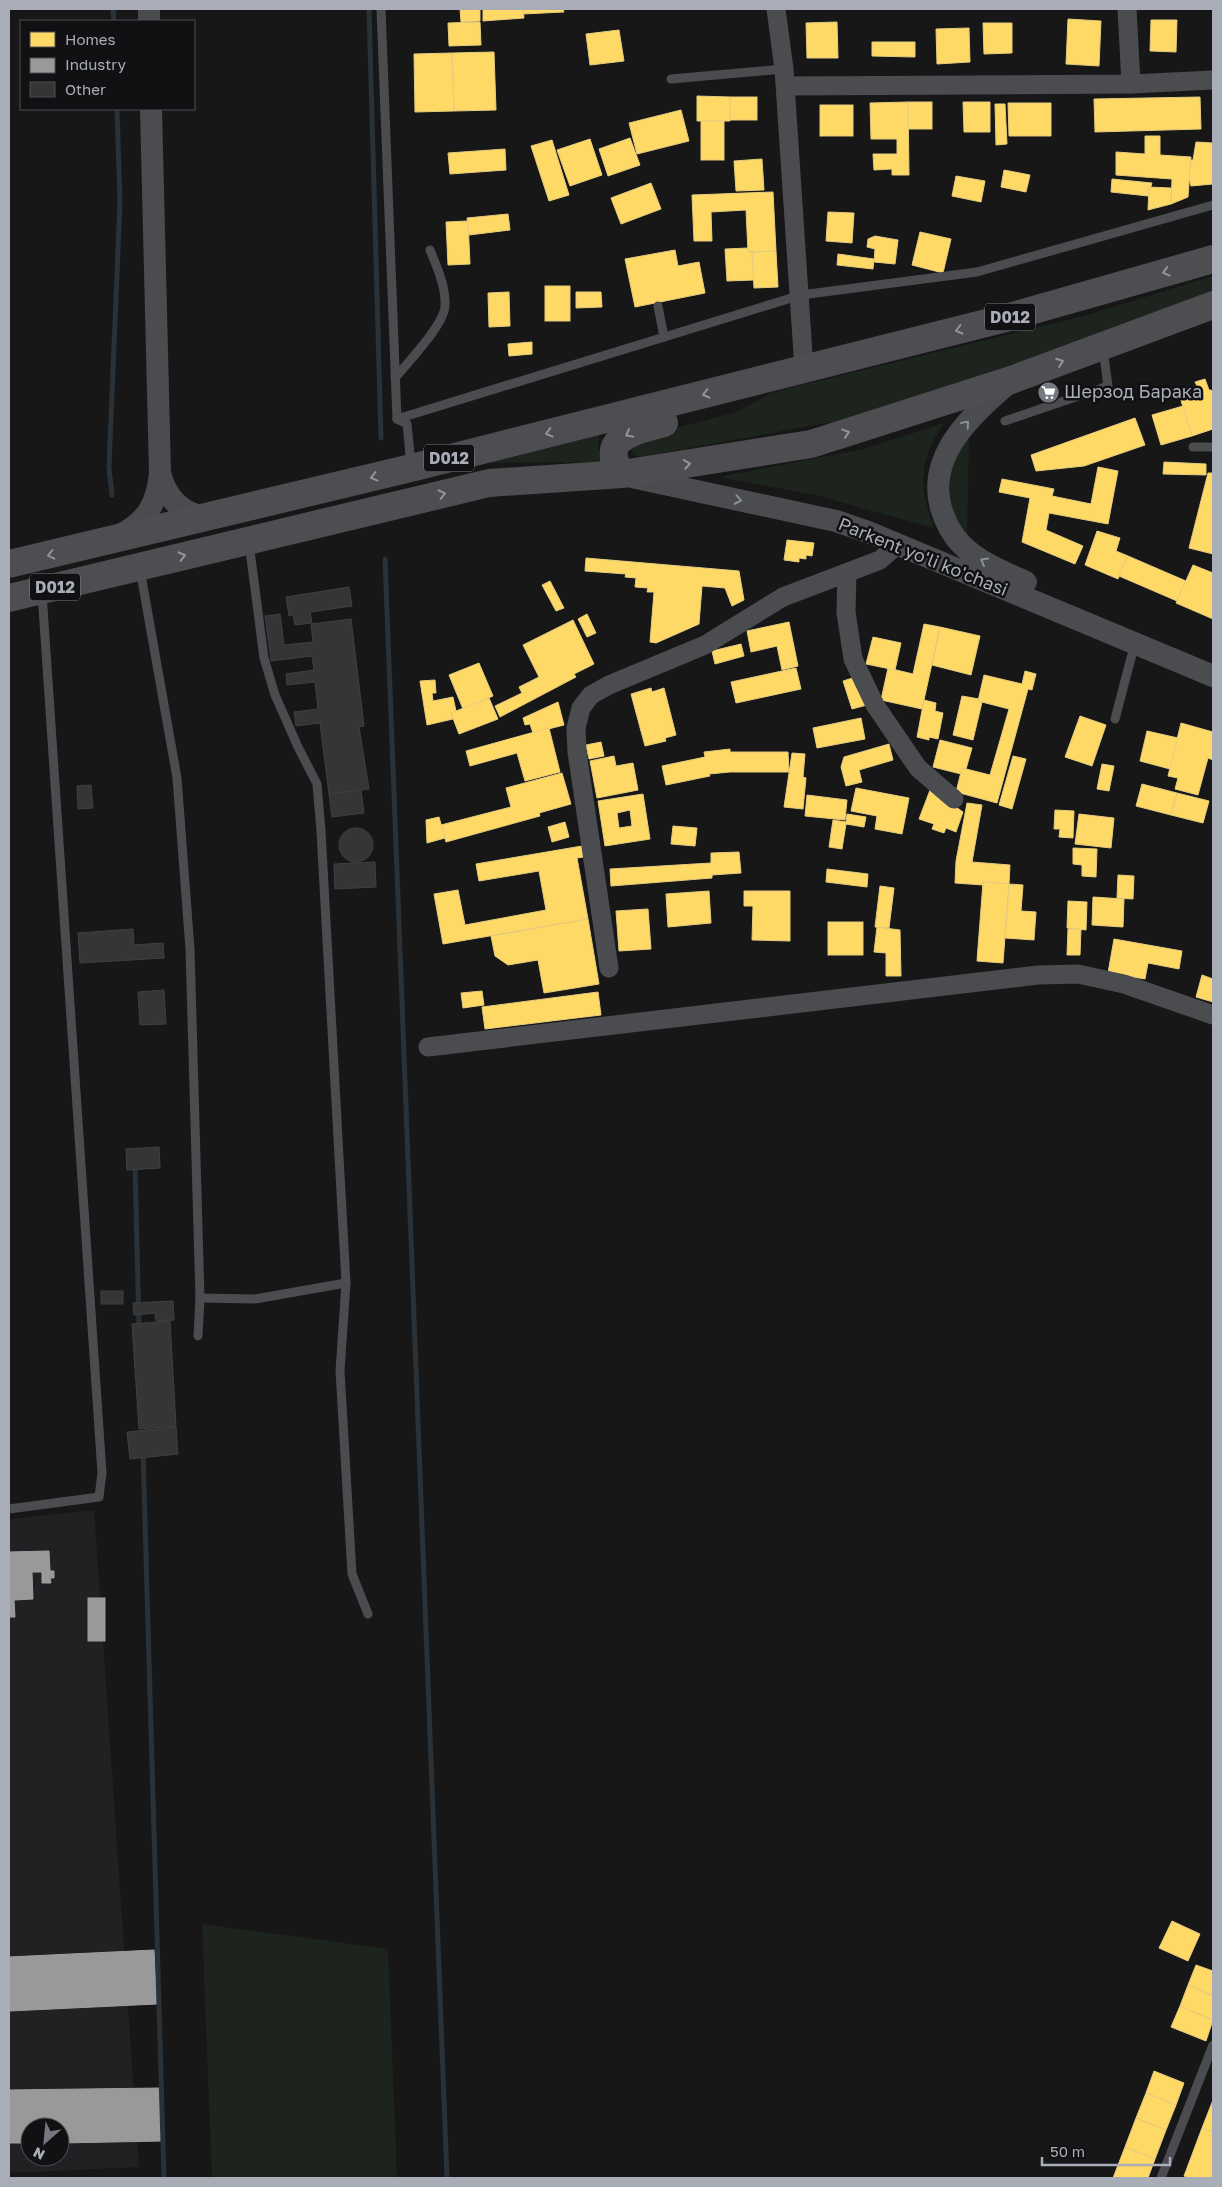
<svg xmlns="http://www.w3.org/2000/svg" width="1222" height="2187" viewBox="0 0 1222 2187" font-family="'Golos Text',sans-serif">
<style>
.built{fill:#212123;fill-rule:evenodd}
.green{fill:#1d241e}
.homes{fill:#ffd966;stroke:#e5cc7f;fill-rule:evenodd}
.industry{fill:#999;stroke:#9e9fa2}
.lines{fill:none;stroke-linecap:round;stroke-linejoin:round}
.stream{stroke:#2a3239;stroke-width:5}
.building{fill:#353536;stroke:#3f4043}
.service{stroke:#4b4c50;stroke-width:9}
.minor{stroke:#4b4c50;stroke-width:19}
.tertiary{stroke:#4b4c50;stroke-width:22}
.trunk{stroke:#4e4e52;stroke-width:28}
.oneway{stroke:#92959e}
.oneway2{stroke:#8c9099}
.labels{text-anchor:middle;stroke-width:5;stroke-linejoin:round;paint-order:stroke}
.shield{fill:#111113;stroke:#7b7e86;stroke-width:1}
.shield-label{font-size:16px;font-weight:bold;fill:#a8adb8}
.poi-label{font-size:18px;fill:#a8adb8;stroke:#111113;text-anchor:start}
.street-label{font-size:18px;fill:#a8adb8;stroke:#111113}
</style>
<rect width="100%" height="100%" fill="#171717"/>
<!-- built -->
<path class="built" d="M 94,1510 L 139,2167 L 9,2173 L 9,1519 ZM 30,2127 L 60,2127 L 60,2157 L 30,2157 Z"/>
<!-- green -->
<g class="green">
<polygon points="1213,276 1213,290 1012,365 909,402 853,418 641,457 634,455 631,450 636,438 737,412 773,392 1084,316"/>
<path d="M 944,423 C 919,460 918,488 934,528 L 815,495 L 719,477 L 864,449 Z"/>
<polygon points="599,434 598,448 602,462 487,463"/>
<polygon points="969,435 967,539 949,504 951,468"/>
<polygon points="202,1924 388,1949 397,2178 212,2178"/>
</g>
<!-- homes -->
<g class="homes">
<polygon points="460,9 480,9 480,21 461,22"/>
<polygon points="483,9 523,9 524,18 483,21"/>
<polygon points="523,9 563,9 564,12 523,14"/>
<polygon points="1068,19 1101,21 1099,66 1066,64"/>
<polygon points="1151,20 1177,20 1176,52 1150,51"/>
<polygon points="480,22 481,45 449,46 448,23"/>
<polygon points="837,22 838,58 807,58 806,23"/>
<polygon points="983,23 1012,23 1012,53 984,54"/>
<polygon points="969,28 970,62 937,64 936,29"/>
<polygon points="619,30 624,61 590,65 586,34"/>
<polygon points="872,42 915,42 915,57 872,56"/>
<polygon points="494,52 496,110 454,111 452,53"/>
<polygon points="452,53 454,111 415,112 414,54"/>
<polygon points="697,96 730,97 730,121 697,121"/>
<rect x="730" y="97" width="27" height="23"/>
<polygon points="1200,97 1201,129 1095,132 1094,99"/>
<rect x="908" y="102" width="24" height="27"/>
<polygon points="908,102 909,175 892,175 892,169 874,170 873,154 897,154 897,139 871,139 870,103"/>
<polygon points="963,102 990,102 990,132 964,132"/>
<polygon points="1008,103 1051,103 1051,136 1009,136"/>
<polygon points="995,104 1005,104 1007,144 996,145"/>
<rect x="820" y="105" width="33" height="31"/>
<polygon points="681,110 689,141 637,154 629,123"/>
<rect x="701" y="121" width="23" height="39"/>
<polygon points="1145,136 1160,136 1160,155 1191,157 1188,197 1171,204 1172,179 1116,175 1116,152 1145,154"/>
<polygon points="630,138 640,165 608,176 599,149"/>
<polygon points="590,139 602,175 570,186 557,150"/>
<polygon points="552,140 569,195 549,201 531,146"/>
<polygon points="1196,142 1213,143 1213,184 1191,186 1189,177 1191,160 1193,160"/>
<polygon points="505,149 506,170 450,174 448,153"/>
<polygon points="762,159 764,190 736,191 734,161"/>
<polygon points="1004,170 1030,175 1026,192 1001,187"/>
<polygon points="956,176 985,181 981,202 952,196"/>
<polygon points="1112,179 1152,183 1148,196 1111,192"/>
<polygon points="651,183 661,209 621,224 611,198"/>
<polygon points="1149,187 1171,188 1171,204 1148,210"/>
<polygon points="773,192 776,251 748,252 746,210 711,212 712,241 694,241 692,195"/>
<polygon points="828,212 854,213 852,243 826,241"/>
<polygon points="508,214 510,230 469,235 467,218"/>
<polygon points="468,221 470,264 448,265 446,222"/>
<polygon points="920,232 951,239 943,273 912,265"/>
<polygon points="875,236 898,240 895,264 874,262 875,249 867,247 868,239"/>
<polygon points="748,248 748,252 752,252 754,280 727,281 725,249"/>
<polygon points="675,250 678,266 699,262 705,293 635,307 625,259"/>
<polygon points="776,251 778,287 754,288 752,252"/>
<polygon points="838,254 874,259 873,269 837,265"/>
<rect x="545" y="286" width="25" height="35"/>
<polygon points="509,292 510,326 489,327 488,293"/>
<polygon points="576,292 601,292 602,307 576,308"/>
<polygon points="532,342 532,354 509,356 508,344"/>
<polygon points="1205,379 1209,390 1211,390 1213,392 1213,429 1192,436 1178,391 1197,386 1195,382"/>
<polygon points="1183,406 1192,436 1161,445 1152,415"/>
<polygon points="1135,418 1145,445 1084,466 1036,471 1031,455"/>
<polygon points="1164,462 1206,464 1206,475 1163,474"/>
<polygon points="1098,467 1118,471 1108,524 1049,513 1046,530 1083,546 1075,564 1022,542 1030,498 999,492 1002,479 1054,489 1052,496 1091,504"/>
<polygon points="1208,473 1213,473 1213,554 1189,548"/>
<polygon points="1097,531 1120,538 1116,551 1128,556 1118,579 1085,565"/>
<polygon points="787,540 814,543 812,556 806,555 806,559 799,558 799,562 784,560"/>
<polygon points="1128,556 1186,581 1177,601 1119,576"/>
<polygon points="586,558 739,571 744,600 732,606 725,588 702,586 699,624 656,643 650,642 654,592 647,592 648,588 635,587 636,578 625,577 626,574 585,571"/>
<polygon points="1193,565 1213,573 1213,619 1176,603"/>
<polygon points="550,581 564,608 556,611 542,585"/>
<polygon points="587,614 596,633 587,637 578,619"/>
<polygon points="573,620 594,664 574,674 576,677 500,717 495,706 522,693 519,687 539,677 523,645"/>
<polygon points="789,622 798,666 782,670 777,646 751,652 747,631"/>
<polygon points="924,624 940,627 922,709 881,700 888,668 913,674"/>
<polygon points="940,627 980,636 971,675 932,665"/>
<polygon points="873,637 901,643 895,670 866,664"/>
<polygon points="741,644 744,656 715,664 712,651"/>
<polygon points="479,663 493,696 463,709 449,675"/>
<polygon points="796,668 801,689 736,703 731,682"/>
<polygon points="1025,671 1036,674 1032,690 1028,689 997,803 956,792 962,768 990,775 1009,709 978,701 984,675 1022,684"/>
<polygon points="859,676 867,705 852,709 843,681"/>
<polygon points="435,680 436,693 432,693 433,701 453,697 456,711 451,713 453,719 427,725 420,681"/>
<polygon points="651,688 652,692 664,688 676,735 665,738 666,741 645,746 631,694"/>
<polygon points="962,696 979,699 978,701 982,702 973,740 953,735"/>
<polygon points="489,698 498,719 459,734 451,713"/>
<polygon points="924,700 936,703 935,711 943,713 938,739 929,737 929,740 917,737"/>
<polygon points="558,702 564,725 533,733 530,724 525,725 523,718"/>
<polygon points="1080,716 1106,725 1092,766 1065,757"/>
<polygon points="861,718 865,739 817,748 813,728"/>
<polygon points="1181,723 1213,732 1213,760 1208,758 1198,795 1175,789 1178,778 1168,776"/>
<polygon points="549,728 560,772 525,781 517,753 470,766 466,751"/>
<polygon points="1147,731 1178,738 1170,769 1140,761"/>
<polygon points="940,740 972,748 966,769 962,768 961,774 933,767"/>
<polygon points="601,742 604,756 589,759 586,745"/>
<polygon points="889,744 893,760 859,770 862,782 846,786 841,767 844,757"/>
<polygon points="730,749 730,752 788,752 789,772 730,772 709,774 710,776 666,785 662,766 705,757 704,752"/>
<polygon points="792,753 805,754 803,777 806,778 803,809 784,807"/>
<polygon points="614,756 616,766 633,763 638,790 597,798 590,761"/>
<polygon points="1013,756 1026,759 1012,809 999,805"/>
<polygon points="1102,764 1114,766 1109,791 1097,789"/>
<polygon points="562,773 571,804 539,813 540,816 446,842 441,825 511,807 506,788"/>
<polygon points="1142,784 1177,793 1171,815 1136,806"/>
<polygon points="856,788 909,798 902,834 875,829 877,816 851,811"/>
<polygon points="930,790 935,792 963,812 956,832 946,828 944,833 932,829 934,824 919,819"/>
<polygon points="1177,793 1209,801 1203,823 1171,815"/>
<path d="M 643,794 L 650,839 L 605,846 L 598,801 ZM 630,810 L 632,826 L 619,828 L 617,813 Z"/>
<polygon points="807,795 847,800 845,820 805,816"/>
<polygon points="967,803 982,805 972,862 1010,865 1009,884 983,882 983,885 955,883 956,861"/>
<polygon points="1055,810 1074,811 1073,838 1059,837 1060,829 1054,829"/>
<polygon points="847,814 866,817 864,827 846,824 842,849 829,847 833,820 846,822"/>
<polygon points="1079,814 1114,818 1111,848 1075,844"/>
<polygon points="439,817 445,838 427,843 426,820"/>
<polygon points="565,822 569,837 552,842 548,827"/>
<polygon points="673,826 697,828 695,846 671,844"/>
<polygon points="582,846 584,857 577,858 588,919 443,944 434,894 458,890 465,925 546,910 539,871 479,881 476,864"/>
<polygon points="1073,848 1097,849 1096,877 1082,876 1082,865 1073,864"/>
<polygon points="739,852 741,873 712,875 712,878 611,886 610,869 711,863 711,853"/>
<polygon points="827,869 868,874 867,887 826,882"/>
<polygon points="1118,875 1134,876 1133,899 1117,898"/>
<polygon points="983,882 1009,884 1003,963 977,961"/>
<polygon points="1009,884 1023,885 1021,911 1036,912 1034,940 1005,938"/>
<polygon points="880,886 894,888 889,928 875,927"/>
<polygon points="709,891 711,923 668,927 666,894"/>
<polygon points="744,891 790,891 790,941 752,940 753,906 744,906"/>
<polygon points="1093,897 1124,899 1123,927 1092,925"/>
<polygon points="1068,901 1087,902 1086,930 1067,928"/>
<polygon points="648,909 651,949 619,951 616,911"/>
<polygon points="588,919 599,984 544,993 538,960 508,965 495,956 491,936"/>
<rect x="828" y="922" width="35" height="33"/>
<polygon points="877,927 900,930 901,976 886,976 886,953 874,952"/>
<polygon points="1068,929 1081,929 1080,955 1067,955"/>
<polygon points="1114,939 1182,951 1179,969 1148,963 1145,979 1108,973"/>
<polygon points="1202,975 1213,979 1213,1002 1196,997"/>
<polygon points="482,991 484,1005 463,1008 461,993"/>
<polygon points="598,992 601,1015 485,1029 482,1007"/>
<polygon points="1172,1921 1200,1934 1188,1961 1159,1948"/>
<polygon points="1196,1965 1213,1971 1213,1996 1188,1985"/>
<polygon points="1188,1985 1213,1996 1213,2020 1180,2006"/>
<polygon points="1180,2006 1213,2020 1206,2041 1171,2027"/>
<polygon points="1154,2071 1184,2083 1176,2105 1146,2093"/>
<polygon points="1146,2093 1176,2105 1166,2130 1136,2118"/>
<polygon points="1213,2100 1213,2132 1202,2128"/>
<polygon points="1136,2118 1166,2130 1155,2159 1125,2147"/>
<polygon points="1202,2128 1213,2132 1213,2178 1190,2178 1184,2176"/>
<polygon points="1125,2147 1155,2159 1148,2178 1113,2178"/>
</g>
<!-- industry -->
<g class="industry">
<polygon points="49,1551 50,1571 54,1571 54,1578 50,1578 51,1583 42,1583 42,1572 32,1572 33,1599 14,1600 15,1617 9,1617 9,1552"/>
<rect x="88" y="1598" width="17" height="43"/>
<polygon points="154,1950 157,2004 9,2011 9,1957"/>
<polygon points="161,2088 162,2141 60,2143 60,2127 30,2127 30,2143 9,2143 9,2090"/>
</g>
<g class="lines">
<!-- stream -->
<g class="stream">
<polyline points="113,9 114,21"/>
<polyline points="369,9 381,438"/>
<polyline points="112,495 109,467 120,202 117,109"/>
<polyline points="385,559 447,2178"/>
<polyline points="135,1164 139,1328"/>
<polyline points="143,1452 164,2178"/>
</g>
</g>
<!-- building -->
<g class="building">
<polygon points="349,587 352,606 310,612 312,623 295,625 293,615 289,616 286,597"/>
<polygon points="280,614 284,645 313,642 311,624 351,619 364,726 359,727 369,789 329,794 320,723 296,726 294,712 318,709 315,682 287,685 286,674 314,670 312,656 271,661 265,616"/>
<polygon points="91,785 93,808 78,809 77,786"/>
<polygon points="361,790 364,813 332,817 329,794"/>
<circle cx="356" cy="845" r="17"/>
<polygon points="375,862 376,887 335,889 334,864"/>
<polygon points="133,929 134,945 163,943 164,958 80,963 78,933"/>
<polygon points="164,990 166,1024 140,1025 138,992"/>
<polygon points="159,1147 160,1168 127,1170 126,1149"/>
<rect x="101" y="1291" width="22" height="13"/>
<polygon points="173,1301 174,1320 156,1321 155,1313 134,1315 133,1303"/>
<polygon points="170,1321 176,1426 139,1429 132,1324"/>
<polygon points="176,1427 178,1454 130,1459 127,1432"/>
</g>
<g class="lines">
<!-- service -->
<g class="service">
<polyline points="381,9 397,419"/>
<polyline points="671,79 784,69"/>
<polyline points="658,306 664,337"/>
<path d="M 395,378 C 408,362 444,325 445,306 C 446,287 437,267 430,250"/>
<polyline points="397,419 801,295 977,272 1213,205"/>
<polyline points="397,419 407,424 411,465"/>
<polyline points="1005,421 1108,386 1103,349"/>
<polyline points="1193,447 1213,447"/>
<polyline points="249,543 264,658 275,695 298,747 317,784 321,831 346,1283 340,1371 352,1574 368,1614"/>
<polyline points="140,569 177,778 190,949 200,1298 198,1336"/>
<polyline points="1115,719 1135,643"/>
<polyline points="200,1298 255,1299 346,1283"/>
<polyline points="9,1509 99,1497 102,1473 42,593"/>
<polyline points="1161,2178 1213,2045"/>
</g>
<!-- minor -->
<g class="minor">
<polyline points="776,9 784,69 804,369"/>
<polyline points="1127,9 1131,84"/>
<polyline points="786,86 1131,84 1213,80"/>
<polyline points="847,573 846,612 853,659 875,705 918,768 954,799"/>
<polyline points="609,968 577,752 576,728 581,708 591,695 609,685 705,645 783,597 880,560 898,544"/>
<polyline points="428,1047 1038,975 1078,974 1124,984 1213,1015"/>
</g>
<!-- tertiary -->
<g class="tertiary">
<polyline points="149,9 149,21"/>
<path d="M 1010,382 C 974,413 926,454 941,508 C 945,521 951,534 961,544 C 978,562 1004,572 1026,582"/>
<path d="M 160,473 C 166,497 180,513 205,517"/>
<polyline points="627,476 836,521 868,532 1213,676"/>
<path d="M 120,535 C 147,521 157,504 160,473 L 151,109"/>
</g>
<!-- trunk -->
<g class="trunk">
<path d="M 622,474 C 595,437 639,430 664,423"/>
<polyline points="9,564 411,468 1002,319 1213,259"/>
<polyline points="9,598 489,483 622,474 811,444 1014,379 1213,305"/>
</g>
</g>
<!-- one-way arrows -->
<defs><path id="oneway-chevron" d="M-2-3.5L2.5 0L-2 3.5" fill="none" stroke-width="1.6" stroke-linecap="round" stroke-linejoin="round" transform="scale(1.25)"/></defs>
<g class="oneway">
<use href="#oneway-chevron" transform="translate(1166 272) rotate(164)"/>
<use href="#oneway-chevron" transform="translate(959 330) rotate(166)"/>
<use href="#oneway-chevron" transform="translate(1060 362) rotate(-20)"/>
<use href="#oneway-chevron" transform="translate(706 394) rotate(166)"/>
<use href="#oneway-chevron" transform="translate(549 433) rotate(166)"/>
<use href="#oneway-chevron" transform="translate(846 433) rotate(-18)"/>
<use href="#oneway-chevron" transform="translate(629 434) rotate(151)"/>
<use href="#oneway-chevron" transform="translate(687 464) rotate(-9)"/>
<use href="#oneway-chevron" transform="translate(374 477) rotate(166)"/>
<use href="#oneway-chevron" transform="translate(442 494) rotate(-13)"/>
<use href="#oneway-chevron" transform="translate(51 555) rotate(167)"/>
<use href="#oneway-chevron" transform="translate(182 556) rotate(-14)"/>
</g>
<g class="oneway2">
<use href="#oneway-chevron" transform="translate(966 424) rotate(-49)"/>
<use href="#oneway-chevron" transform="translate(738 500) rotate(12)"/>
<use href="#oneway-chevron" transform="translate(984 561) rotate(-150)"/>
</g>
<!-- icons -->
<defs>
<symbol id="supermarket-disc" viewBox="-11 -11 22 22"><circle r="9.5" fill="#757880" stroke="#111113"/><path d="M-6-5.5h2.5l.6 2H6L4.5 2H-2.5L-4.4-4H-6ZM-1.5 3.2a1.3 1.3 0 1 0 .1 0ZM3 3.2a1.3 1.3 0 1 0 .1 0Z" fill="#fff"/></symbol>
</defs>
<g fill-rule="evenodd">
<use href="#supermarket-disc" x="1036" y="380" width="25" height="25"/>
</g>
<g class="labels">
<!-- shield labels -->
<g class="shield">
<rect x="985" y="303.5" width="50" height="27" rx="4"/>
<rect x="424" y="444.5" width="50" height="27" rx="4"/>
<rect x="30" y="573.5" width="50" height="27" rx="4"/>
</g>
<g class="shield-label">
<text x="1010" y="323">D012</text>
<text x="449" y="464">D012</text>
<text x="55" y="593">D012</text>
</g>
<!-- poi labels -->
<g class="poi-label">
<text x="1064" y="398">Шерзод Барака</text>
</g>
<!-- street labels -->
<g class="street-label">
<text transform="translate(923 557) rotate(22)" y="6">Parkent yo'li ko'chasi</text>
</g>
</g>
<!-- border -->
<rect width="1222" height="2187" fill="none" stroke="#a8adb8" stroke-width="20"/>
<!-- legend -->
<rect x="20" y="20" width="175" height="90" fill="#111113" stroke="#4d4f55"/>
<rect x="30" y="32" width="25" height="15" fill="#ffd966" stroke="#4d4f55"/>
<text x="65" y="45" font-size="15" fill="#a8adb8">Homes</text>
<rect x="30" y="58" width="25" height="15" fill="#999999" stroke="#4d4f55"/>
<text x="65" y="70" font-size="15" fill="#a8adb8">Industry</text>
<rect x="30" y="82" width="25" height="15" fill="#353536" stroke="#4d4f55"/>
<text x="65" y="95" font-size="15" fill="#a8adb8">Other</text>
<!-- north arrow -->
<g transform="translate(45 2142) rotate(207)"><circle r="24" fill="#111113" stroke="#4d4f55"/>
<path d="M0-4L9 19L0 12L-9 19Z" fill="#757880"/>
<text y="-8" font-size="14" font-weight="bold" text-anchor="middle" fill="#a8adb8">N</text>
</g>
<!-- scale -->
<path d="M1042 2157v8h128v-8" fill="none" stroke="#a8adb8" stroke-width="2.5"/>
<text x="1050" y="2157" font-size="15" fill="#a8adb8" stroke="#111113" stroke-width="4" paint-order="stroke">50 m</text>
</svg>
